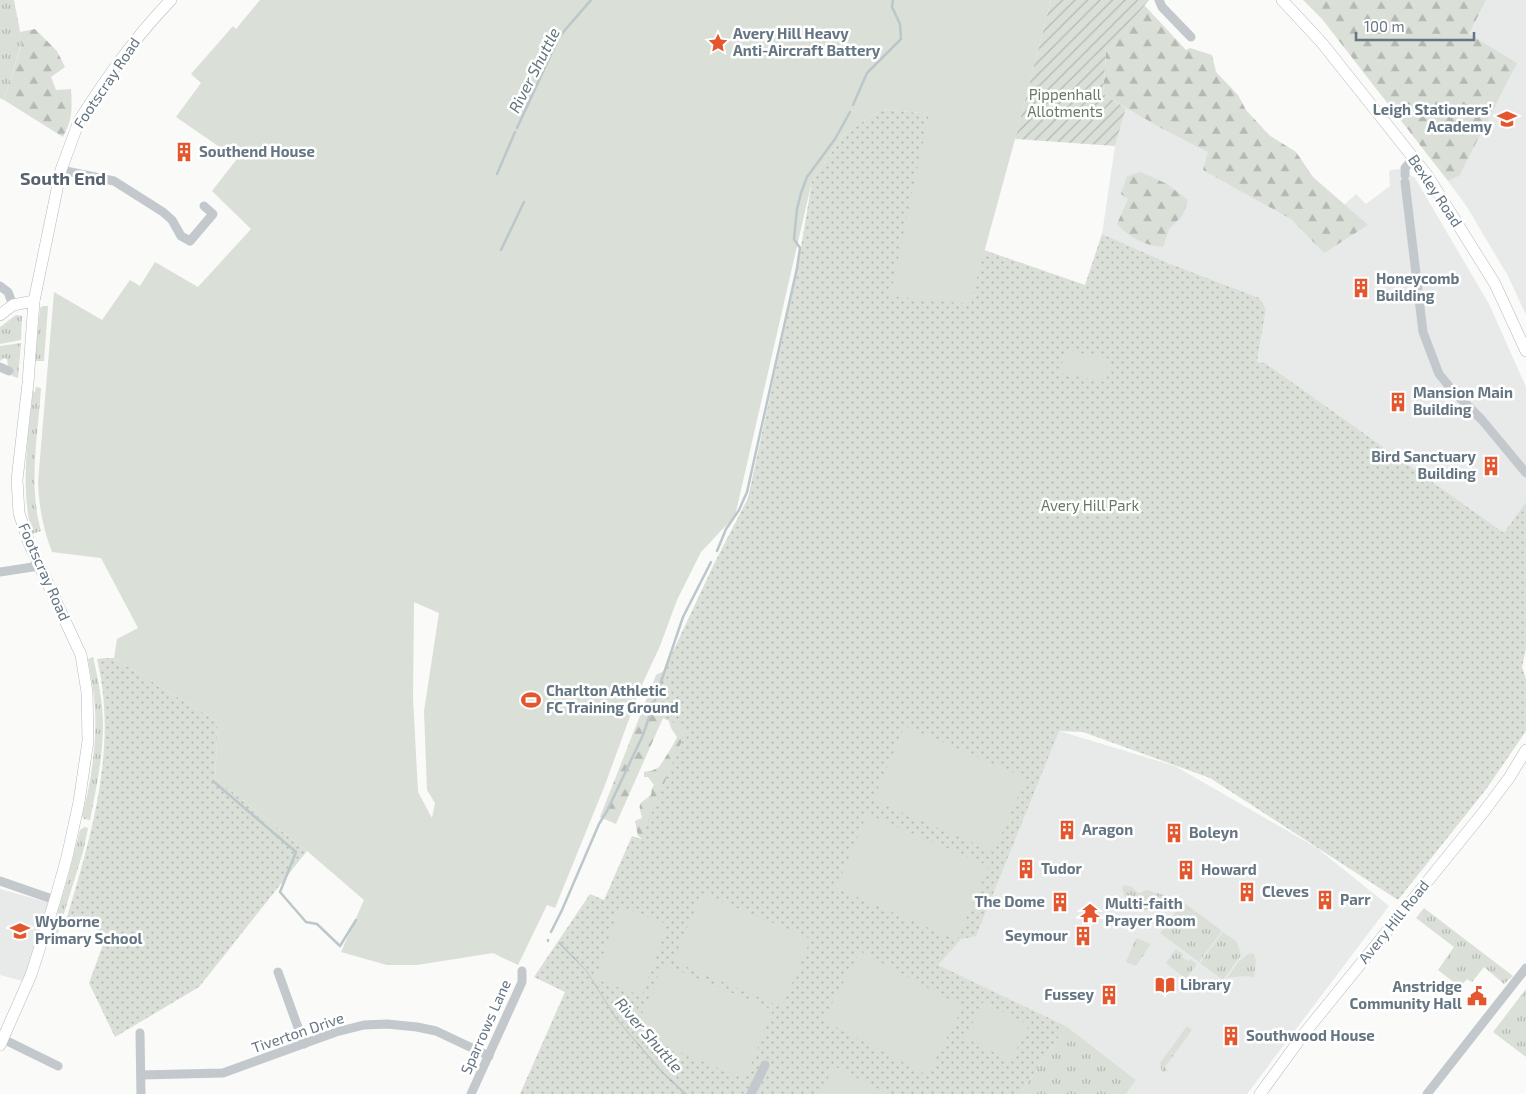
<svg xmlns="http://www.w3.org/2000/svg" width="1526" height="1094" viewBox="0 0 1526 1094" font-family="'Exo 2',sans-serif">
<style>
.built{fill:#e8e9e9}
.grass{fill:url(#grass-tufts)}
.forest{fill:url(#forest-firs)}
.park{fill:url(#park-dots)}
.garden{fill:url(#garden-furrows)}
.pitch{fill:#dadfd7;fill-rule:evenodd}
.water{fill:url(#water-ripples)}
.lines{fill:none;stroke-linecap:round;stroke-linejoin:round}
.stream{stroke:#bbc7cb;stroke-width:2.5}
.major-casing{stroke:#b5babe;stroke-width:12}
.minor{stroke:#c3c8cc;stroke-width:9}
.major{stroke:#fff;stroke-width:11}
.labels{text-anchor:middle;stroke-width:5;stroke-linejoin:round;paint-order:stroke}
.poi-label{font-size:15px;font-weight:bold;fill:#657683;stroke:#fff;text-anchor:start}
.street-label{font-size:15px;fill:#657683;stroke:#fff}
.park-label{font-size:15px;fill:#687a64;stroke:#fff}
.water-label{font-size:16px;font-style:italic;fill:#60757c;stroke:#fff}
.quarter-label{font-size:18px;font-weight:bold;fill:#57646e;stroke:#fff}
</style>
<defs>
<pattern id="grass-tufts" width="24" height="20" patternUnits="userSpaceOnUse" patternTransform="scale(1.25)"><rect width="24" height="20" fill="#dadfd7"/><path d="M3 7l-1-3M5 7V3M7 7l1-3M15 17l-1-3M17 17v-4M19 17l1-3" fill="none" stroke="#b4b9b4"/></pattern>
<pattern id="forest-firs" width="22" height="20" patternUnits="userSpaceOnUse" patternTransform="scale(1.25)"><rect width="22" height="20" fill="#dadfd7"/><path d="M5 1l3.5 6h-7zM16 11l3.5 6h-7z" fill="#b4b9b4"/></pattern>
<pattern id="park-dots" width="8" height="8" patternUnits="userSpaceOnUse" patternTransform="scale(1.25)"><rect width="8" height="8" fill="#dadfd7"/><path d="M2 2h.1M6 6h.1" fill="none" stroke="#b4b9b4" stroke-width="1.8" stroke-linecap="round"/></pattern>
<pattern id="garden-furrows" width="10" height="10" patternUnits="userSpaceOnUse" patternTransform="scale(1.25)"><rect width="10" height="10" fill="#dadfd7"/><path d="M-1 1l2-2M0 10L10 0M9 11l2-2" fill="none" stroke="#b4b9b4"/></pattern>
<pattern id="water-ripples" width="26" height="14" patternUnits="userSpaceOnUse" patternTransform="scale(1.25)"><rect width="26" height="14" fill="#bbc7cb"/><path d="M2 4q2-2 4 0t4 0M15 11q2-2 4 0t4 0" fill="none" stroke="#9ca6aa"/></pattern>
</defs>
<rect width="100%" height="100%" fill="#fafaf8"/>
<!-- built -->
<g class="built">
<polygon points="1486,0 1526,0 1526,315 1508,276 1467,207 1448,181 1459,176 1469,34"/>
<polygon points="1144,5 1335,213 1356,194 1366,204 1390,186 1389,172 1391,170 1400,169 1401,176 1410,175 1415,178 1489,304 1526,387 1526,502 1505,534 1265,363 1257,362 1266,309 1102,234 1115,146 1126,109"/>
<polygon points="1059,731 1175,766 1317,848 1389,906 1247,1094 1126,1094 1136,1080 1066,1026 937,965"/>
<polygon points="0,889 50,903 32,960 22,981 0,975"/>
</g>
<!-- grass -->
<g class="grass">
<polygon points="0,0 14,0 22,42 4,100 0,98"/>
<polygon points="43,306 48,306 44,361 35,361 40,308"/>
<polygon points="16,315 22,316 21,340 0,344 0,327"/>
<polygon points="21,343 18,378 12,376 13,369 8,367 7,359 4,358 0,361 0,346"/>
<path d="M 36,387 L 41,388 C 38,435 28,485 41,531 L 32,534 C 20,487 28,439 33,391 L 35,392 Z"/>
<path d="M 93,657 C 98,679 103,702 103,725 C 103,757 96,789 90,820 L 84,819 L 82,816 C 91,783 97,744 95,709 C 94,692 91,676 88,659 Z"/>
<polygon points="85,827 88,828 83,852 55,942 49,940 67,881 80,830"/>
<path d="M 1124,885 L 1132,887 L 1138,893 L 1141,893 L 1146,890 L 1170,897 L 1170,901 C 1163,909 1149,911 1138,910 L 1125,897 L 1122,888 Z"/>
<polygon points="1183,902 1222,931 1199,962 1160,933"/>
<polygon points="1424,908 1513,976 1504,984 1484,967 1472,982 1467,979 1460,987 1438,970 1454,947 1416,918"/>
<polygon points="1223,932 1237,942 1241,955 1223,980 1200,963"/>
<polygon points="1136,938 1151,944 1136,966 1126,962"/>
<polygon points="1176,949 1183,954 1182,957 1188,961 1190,959 1197,964 1186,979 1166,963"/>
<polygon points="1250,953 1254,954 1256,960 1254,977 1242,976 1227,978 1239,961"/>
<polygon points="1526,989 1526,1057 1493,1032"/>
<polygon points="1066,1026 1136,1080 1126,1094 1020,1094"/>
<polygon points="1187,1026 1192,1030 1165,1067 1168,1071 1162,1072 1160,1063"/>
</g>
<!-- forest -->
<g class="forest">
<polygon points="1303,0 1486,0 1469,34 1517,63 1459,176 1448,181 1322,19"/>
<polygon points="1144,5 1186,50 1190,48 1212,55 1216,72 1238,95 1246,110 1269,135 1296,152 1313,177 1368,225 1324,253 1291,219 1203,170 1208,152 1161,128 1103,94 1106,52"/>
<path d="M 35,29 L 57,51 L 65,67 L 51,77 L 56,90 L 71,89 C 72,111 73,118 63,137 L 4,100 L 22,43 L 20,32 Z"/>
<path d="M 1141,172 L 1167,184 L 1188,200 L 1183,215 L 1169,229 L 1163,247 C 1145,246 1129,237 1117,224 L 1128,199 L 1121,194 L 1127,176 Z"/>
<polygon points="664,671 663,718 616,824 600,817 656,675"/>
<path d="M 668,718 L 694,721 L 644,840 L 638,836 L 635,821 L 642,818 C 638,802 638,805 651,795 L 652,788 L 654,785 L 648,777 L 644,777 L 644,772 C 649,771 654,771 659,767 C 661,765 676,741 677,737 L 671,728 Z"/>
</g>
<!-- park -->
<g class="park">
<polygon points="882,109 929,114 970,304 984,250 1085,285 1102,234 1165,262 1259,298 1266,309 1257,362 1265,363 1504,533 1526,502 1526,649 1522,667 1526,679 1526,731 1487,788 1398,900 1210,778 1083,732 1059,731 976,936 961,939 938,965 1066,1026 1020,1094 520,1094 565,992 534,977 590,894 604,900 632,836 641,839 687,728 645,711 714,564 748,498 797,271 812,181 844,134"/>
<path d="M 106,658 L 114,658 L 218,722 L 215,778 L 307,851 L 199,987 L 115,1037 L 89,983 L 107,934 L 67,917 C 92,834 118,746 97,659 Z"/>
</g>
<!-- garden -->
<polygon class="garden" points="1051,0 1149,0 1106,52 1103,94 1126,108 1115,146 1015,139"/>
<!-- pitch -->
<g class="pitch">
<path d="M 260,0 L 1051,0 L 1015,139 L 970,304 L 890,296 L 929,114 L 882,109 L 844,134 L 812,181 L 735,516 L 701,552 L 677,600 L 660,646 L 640,689 L 605,785 L 555,908 L 547,905 L 518,965 L 493,953 L 417,965 L 387,965 L 341,952 L 364,900 L 307,851 L 215,778 L 218,722 L 114,658 L 117,639 L 138,628 L 101,558 L 52,552 C 43,529 39,507 38,482 L 54,292 L 102,320 L 130,280 L 140,286 L 155,262 L 198,287 L 251,229 L 212,191 L 237,159 L 176,117 L 201,83 L 191,74 L 233,26 L 236,29 ZM 414,602 L 439,613 L 424,711 L 427,790 L 435,803 L 432,818 L 418,792 L 413,698 Z"/>
<polygon points="1065,350 1111,359 1106,382 1060,373"/>
<polygon points="905,726 1026,778 994,852 873,800"/>
<polygon points="867,814 989,866 957,940 836,888"/>
<polygon points="702,893 811,939 782,1007 673,961"/>
<polygon points="620,907 667,924 642,996 595,979"/>
<polygon points="860,951 963,1007 927,1075 823,1020"/>
<polygon points="663,964 773,1010 745,1079 634,1033"/>
<polygon points="983,1002 1029,1025 1011,1061 965,1038"/>
<polygon points="834,1066 888,1094 820,1094"/>
</g>
<!-- water -->
<polygon class="water" points="560,942 587,971 617,1019 662,1071 687,1094 684,1094 662,1073 616,1019 586,971 558,943"/>
<g class="lines">
<!-- stream -->
<g class="stream">
<polyline points="853,105 867,73 901,39 900,24 892,7 893,0"/>
<polyline points="517,128 559,37 591,0"/>
<polyline points="497,174 515,132"/>
<polyline points="501,250 524,202"/>
<polyline points="717,551 726,529 739,510 747,492 797,268 800,248 794,239 797,209 801,193 807,177 835,139 850,112"/>
<polyline points="213,781 296,852 280,892 306,922 317,924 340,946 356,920"/>
<polyline points="551,932 562,910 599,824 607,811 643,735 683,617 711,562"/>
<polyline points="548,941 548,940"/>
</g>
<defs>
<g id="major">
<polyline points="1282,0 1322,43 1427,175 1495,284 1526,351"/>
<polyline points="0,315 13,305 34,301"/>
<path d="M 0,1045 L 31,975 L 55,900 L 67,857 L 79,802 L 88,741 L 87,692 L 81,655 L 29,543 L 19,513 L 17,480 L 28,383 L 34,301 L 61,170 L 79,121 C 106,78 135,37 171,0"/>
<polyline points="1260,1094 1303,1035 1482,814 1509,778 1526,750"/>
</g>
</defs>
<!-- major casing -->
<use href="#major" class="major-casing"/>
<!-- minor -->
<g class="minor">
<polyline points="1159,0 1162,7 1191,37"/>
<polyline points="61,170 114,181 163,212 172,220 181,236 190,241 213,214 204,206"/>
<polyline points="1405,175 1405,168 1414,157"/>
<polyline points="1405,182 1423,332 1439,374 1453,391 1482,420 1526,473"/>
<polyline points="0,286 8,292 13,305"/>
<polyline points="0,367 9,371"/>
<polyline points="0,572 39,566"/>
<polyline points="0,881 55,900"/>
<polyline points="278,972 304,1044"/>
<polyline points="140,1033 141,1094"/>
<polyline points="3,1039 58,1066"/>
<polyline points="141,1075 223,1073 336,1032 364,1025 387,1024 417,1027 436,1031 489,1056"/>
<polyline points="471,1094 522,982 522,971"/>
<polyline points="751,1094 765,1065"/>
<polyline points="1427,1094 1526,968"/>
</g>
<!-- major -->
<use href="#major" class="major"/>
</g>
<!-- icons -->
<defs>
<symbol id="sight-bare" viewBox="-9 -9 18 18"><path d="M0-6L1.8-2.2L6-1.7L2.9 1.2L3.7 5.4L0 3.3L-3.7 5.4L-2.9 1.2L-6-1.7L-1.8-2.2Z" fill="#e4572e" stroke="#fff" stroke-width="2.5" paint-order="stroke"/></symbol>
<symbol id="school-bare" viewBox="-9 -9 18 18"><path d="M0-5L7-2L0 1L-7-2ZM-4 1L0 2.5L4 1V4Q0 6-4 4Z" fill="#e4572e" stroke="#fff" stroke-width="2.5" paint-order="stroke"/></symbol>
<symbol id="building-bare" viewBox="-9 -9 18 18"><path d="M-4-6H4V6H1V3H-1V6H-4ZM-2.5-4.3h1.7v1.8h-1.7ZM.8-4.3h1.7v1.8H.8ZM-2.5-1h1.7V.8h-1.7ZM.8-1h1.7V.8H.8Z" fill="#e4572e" stroke="#fff" stroke-width="2.5" paint-order="stroke"/></symbol>
<symbol id="stadium-bare" viewBox="-9 -9 18 18"><path d="M0-5a6.5 5 0 1 0 0 10a6.5 5 0 1 0 0-10ZM-3.5-1.8h7v3.6h-7Z" fill="#e4572e" stroke="#fff" stroke-width="2.5" paint-order="stroke"/></symbol>
<symbol id="temple-bare" viewBox="-9 -9 18 18"><path d="M0-6L5-2H3V0L6.5 2.5H4V6H1.5V3h-3V6H-4V2.5H-6.5L-3 0V-2H-5Z" fill="#e4572e" stroke="#fff" stroke-width="2.5" paint-order="stroke"/></symbol>
<symbol id="library-bare" viewBox="-9 -9 18 18"><path d="M-6-4Q-3-5.5-.7-3.5V5Q-3 3-6 4ZM6-4Q3-5.5 .7-3.5V5Q3 3 6 4Z" fill="#e4572e" stroke="#fff" stroke-width="2.5" paint-order="stroke"/></symbol>
<symbol id="civic-bare" viewBox="-9 -9 18 18"><path d="M-.6-6.5H3V-4.5H.6V-3L4-1V1h2V6H-6V1h2V-1L-.6-3ZM-1.2 2.5V6h2.4V2.5Z" fill="#e4572e" stroke="#fff" stroke-width="2.5" paint-order="stroke"/></symbol>
</defs>
<g fill-rule="evenodd">
<use href="#sight-bare" x="704" y="29" width="28" height="28"/>
<use href="#school-bare" x="1493" y="105" width="28" height="28"/>
<use href="#building-bare" x="170" y="138" width="28" height="28"/>
<use href="#building-bare" x="1347" y="274" width="28" height="28"/>
<use href="#building-bare" x="1384" y="388" width="28" height="28"/>
<use href="#building-bare" x="1477" y="452" width="28" height="28"/>
<use href="#stadium-bare" x="517" y="686" width="28" height="28"/>
<use href="#building-bare" x="1053" y="816" width="28" height="28"/>
<use href="#building-bare" x="1160" y="819" width="28" height="28"/>
<use href="#building-bare" x="1012" y="855" width="28" height="28"/>
<use href="#building-bare" x="1172" y="856" width="28" height="28"/>
<use href="#building-bare" x="1233" y="878" width="28" height="28"/>
<use href="#building-bare" x="1311" y="886" width="28" height="28"/>
<use href="#building-bare" x="1046" y="888" width="28" height="28"/>
<use href="#temple-bare" x="1076" y="899" width="28" height="28"/>
<use href="#school-bare" x="6" y="917" width="28" height="28"/>
<use href="#building-bare" x="1069" y="922" width="28" height="28"/>
<use href="#library-bare" x="1151" y="971" width="28" height="28"/>
<use href="#building-bare" x="1095" y="981" width="28" height="28"/>
<use href="#civic-bare" x="1463" y="982" width="28" height="28"/>
<use href="#building-bare" x="1217" y="1022" width="28" height="28"/>
</g>
<g class="labels">
<!-- poi labels -->
<g class="poi-label">
<text x="733" y="39">Avery Hill Heavy<tspan x="733" dy="17">Anti-Aircraft Battery</tspan></text>
<text x="1492" y="115" text-anchor="end">Leigh Stationers'<tspan x="1492" dy="17">Academy</tspan></text>
<text x="199" y="157">Southend House</text>
<text x="1376" y="284">Honeycomb<tspan x="1376" dy="17">Building</tspan></text>
<text x="1413" y="398">Mansion Main<tspan x="1413" dy="17">Building</tspan></text>
<text x="1476" y="462" text-anchor="end">Bird Sanctuary<tspan x="1476" dy="17">Building</tspan></text>
<text x="546" y="696">Charlton Athletic<tspan x="546" dy="17">FC Training Ground</tspan></text>
<text x="1082" y="835">Aragon</text>
<text x="1189" y="838">Boleyn</text>
<text x="1041" y="874">Tudor</text>
<text x="1201" y="875">Howard</text>
<text x="1262" y="897">Cleves</text>
<text x="1340" y="905">Parr</text>
<text x="1045" y="907" text-anchor="end">The Dome</text>
<text x="1105" y="909">Multi-faith<tspan x="1105" dy="17">Prayer Room</tspan></text>
<text x="35" y="927">Wyborne<tspan x="35" dy="17">Primary School</tspan></text>
<text x="1068" y="941" text-anchor="end">Seymour</text>
<text x="1180" y="990">Library</text>
<text x="1462" y="992" text-anchor="end">Anstridge<tspan x="1462" dy="17">Community Hall</tspan></text>
<text x="1094" y="1000" text-anchor="end">Fussey</text>
<text x="1246" y="1041">Southwood House</text>
</g>
<!-- street labels -->
<g class="street-label">
<text transform="translate(107 83) rotate(-56)" y="5">Footscray Road</text>
<text transform="translate(1435 191) rotate(56)" y="5">Bexley Road</text>
<text transform="translate(44 572) rotate(66)" y="5">Footscray Road</text>
<text transform="translate(1394 922) rotate(-51)" y="5">Avery Hill Road</text>
<text transform="translate(486 1027) rotate(-66)" y="5">Sparrows Lane</text>
<text transform="translate(298 1033) rotate(-19)" y="5">Tiverton Drive</text>
</g>
<!-- park labels -->
<g class="park-label">
<text x="1065" y="100">Pippenhall<tspan x="1065" dy="17">Allotments</tspan></text>
<text x="1090" y="511">Avery Hill Park</text>
</g>
<!-- water labels -->
<g class="water-label">
<text transform="translate(534 70) rotate(-63)" y="6">River Shuttle</text>
<text transform="translate(649 1035) rotate(49)" y="6">River Shuttle</text>
</g>
<!-- quarter labels -->
<g class="quarter-label">
<text x="63" y="185">South End</text>
</g>
</g>
<!-- scale -->
<path d="M1356 32v8h118v-8" fill="none" stroke="#657683" stroke-width="2.5"/>
<text x="1364" y="32" font-size="15" fill="#657683" stroke="#ffffff" stroke-width="4" paint-order="stroke">100 m</text>
</svg>
